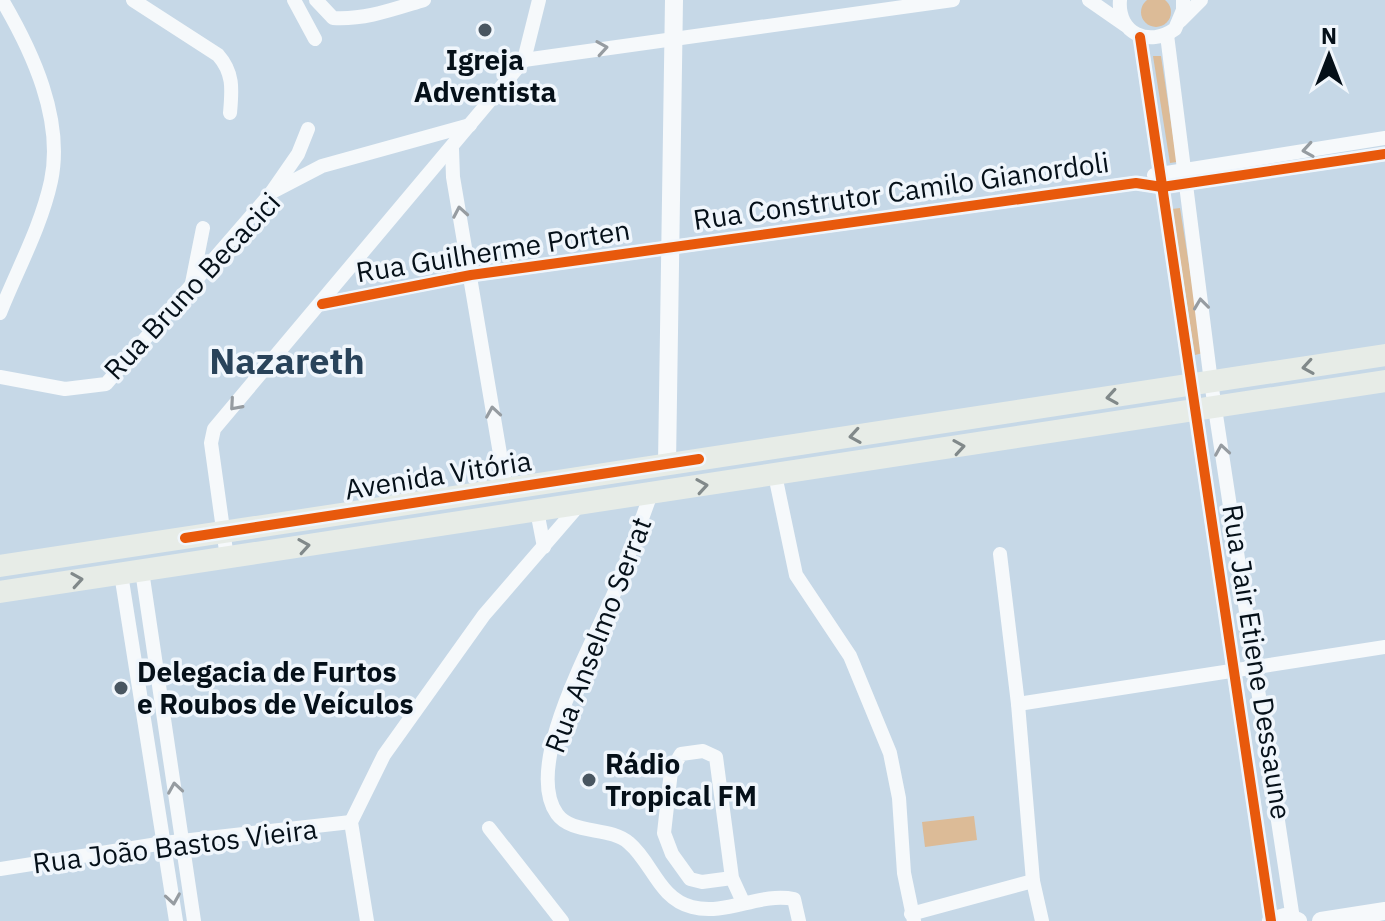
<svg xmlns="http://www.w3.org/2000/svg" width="1385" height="921" viewBox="0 0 1385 921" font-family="'IBM Plex Sans',sans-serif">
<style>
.green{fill:#dcbb97}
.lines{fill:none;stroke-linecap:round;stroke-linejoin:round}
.minor{stroke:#f6f9fb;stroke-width:14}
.tertiary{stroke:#f6f9fb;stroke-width:18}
.primary{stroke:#e7ece7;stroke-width:22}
.cycleway-casing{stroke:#f0f6fc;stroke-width:15}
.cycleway{stroke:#e8590c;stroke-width:10}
.oneway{stroke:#969ca1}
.oneway2{stroke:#81898a}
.poi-dot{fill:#495661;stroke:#f0f6fc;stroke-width:3}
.labels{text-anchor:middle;stroke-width:7;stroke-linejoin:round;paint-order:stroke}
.poi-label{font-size:28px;font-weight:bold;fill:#051019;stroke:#f0f6fc;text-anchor:start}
.street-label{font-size:28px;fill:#051019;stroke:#f0f6fc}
.district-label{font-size:36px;font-weight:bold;fill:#29435a;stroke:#f0f6fc}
</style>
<rect width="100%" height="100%" fill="#c6d8e7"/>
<!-- green -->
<g class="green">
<circle cx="1156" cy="12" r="15"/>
<polygon points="1153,56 1161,56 1177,162 1170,163"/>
<polygon points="1180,208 1203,353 1195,355 1172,209"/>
<polygon points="974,816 977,840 925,847 922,822"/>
</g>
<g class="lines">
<!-- minor -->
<g class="minor">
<path d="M 133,0 L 218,55 C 234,73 232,90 230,113"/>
<polyline points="294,0 315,39"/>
<path d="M 316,0 L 333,18 C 365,20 394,9 424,0"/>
<polyline points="1089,0 1125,25"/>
<path d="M 1120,0 C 1117,33 1149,48 1175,29 L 1183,10 L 1183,0"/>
<polyline points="1180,21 1201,0"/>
<polyline points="1167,35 1211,382 1293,919"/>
<polyline points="1140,37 1271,921"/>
<polyline points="524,60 953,0"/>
<polyline points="452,149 453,177 506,489"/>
<polyline points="1154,175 1385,138"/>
<polyline points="272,192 322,166 470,125"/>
<polyline points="192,283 203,228"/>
<polyline points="322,304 471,275 1136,183 1162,187 1385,154"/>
<path d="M 0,313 C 17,270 41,227 51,181 C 64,119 32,51 2,0"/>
<polyline points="0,377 65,389 106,384 271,193 298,154 308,129"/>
<polyline points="775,475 796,575 850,656 890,753 899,798 904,873 914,921"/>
<path d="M 651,494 C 639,526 628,559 615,591 C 595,640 522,765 557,814 C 572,835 610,826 629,843 C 652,862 659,899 692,907 C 726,916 760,892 794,899 L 799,921"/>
<polyline points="537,511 544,547"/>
<polyline points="1000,554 1018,704"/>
<polyline points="227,558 211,443 214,429 524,60 539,0"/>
<polyline points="142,571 194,921"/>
<polyline points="121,574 176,921"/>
<polyline points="489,828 562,921"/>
<polyline points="0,869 164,843 351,822"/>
<polyline points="732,878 702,882 690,879 672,854 664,833 671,771 681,754 703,751 716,757 732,878 743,902"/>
<polyline points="911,914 1033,881"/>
<polyline points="367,921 351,822 384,755 484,615 580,504"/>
<polyline points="1042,921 1033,881 1018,704 1385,647"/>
</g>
<!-- tertiary -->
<g class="tertiary">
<polyline points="667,464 674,0"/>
<polyline points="1271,921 1285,917 1298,921"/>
<polyline points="1321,921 1385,911"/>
</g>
<!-- primary -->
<g class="primary">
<polyline points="0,566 1385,355"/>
<polyline points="0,592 1385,381"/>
</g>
<defs>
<g id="cycleway">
<polyline points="1140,37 1271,921"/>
<polyline points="322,304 471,275 1136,183 1162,187 1385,154"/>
<polyline points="185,538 699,459"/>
</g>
</defs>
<!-- cycleway casing -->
<use href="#cycleway" class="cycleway-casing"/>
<!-- cycleway -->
<use href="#cycleway" class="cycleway"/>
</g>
<!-- one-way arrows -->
<defs><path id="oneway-chevron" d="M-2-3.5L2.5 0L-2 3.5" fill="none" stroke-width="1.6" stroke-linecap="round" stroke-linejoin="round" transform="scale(2)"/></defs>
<g class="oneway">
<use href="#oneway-chevron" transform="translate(602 48) rotate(-9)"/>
<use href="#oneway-chevron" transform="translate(1308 150) rotate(171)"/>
<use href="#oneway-chevron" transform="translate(460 212) rotate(-100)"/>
<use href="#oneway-chevron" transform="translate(1201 304) rotate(-97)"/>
<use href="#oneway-chevron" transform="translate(235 405) rotate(131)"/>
<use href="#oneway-chevron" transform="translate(493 412) rotate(-99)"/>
<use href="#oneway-chevron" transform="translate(1222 450) rotate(-99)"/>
<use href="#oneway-chevron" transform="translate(175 788) rotate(-99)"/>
<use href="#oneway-chevron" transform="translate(173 899) rotate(81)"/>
</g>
<g class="oneway2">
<use href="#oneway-chevron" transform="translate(1308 367) rotate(171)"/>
<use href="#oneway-chevron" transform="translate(1112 397) rotate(171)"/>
<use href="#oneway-chevron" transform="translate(855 436) rotate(171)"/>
<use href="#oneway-chevron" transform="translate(959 447) rotate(-9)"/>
<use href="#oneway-chevron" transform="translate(702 486) rotate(-9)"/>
<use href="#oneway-chevron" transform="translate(304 546) rotate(-9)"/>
<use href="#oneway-chevron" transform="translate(77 580) rotate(-9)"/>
</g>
<!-- markers -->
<g class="poi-dot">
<circle cx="485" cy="30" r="8"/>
<circle cx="121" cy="688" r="8"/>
<circle cx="589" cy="780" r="8"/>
</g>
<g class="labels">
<!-- poi labels -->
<g class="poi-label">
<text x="485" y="70" text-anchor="middle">Igreja<tspan x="485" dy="32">Adventista</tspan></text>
<text x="137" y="682">Delegacia de Furtos<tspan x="137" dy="32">e Roubos de Veículos</tspan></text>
<text x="605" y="774">Rádio<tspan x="605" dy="32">Tropical FM</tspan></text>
</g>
<!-- street labels -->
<g class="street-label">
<text transform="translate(901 191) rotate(-8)" y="10">Rua Construtor Camilo Gianordoli</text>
<text transform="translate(493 251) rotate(-9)" y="10">Rua Guilherme Porten</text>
<text transform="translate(192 286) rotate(-47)" y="10">Rua Bruno Becacici</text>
<text transform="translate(438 475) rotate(-9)" y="10">Avenida Vitória</text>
<text transform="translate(598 635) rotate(-69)" y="10">Rua Anselmo Serrat</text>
<text transform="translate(1257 662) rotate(81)" y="10">Rua Jair Etiene Dessaune</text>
<text transform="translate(175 846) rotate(-7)" y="10">Rua João Bastos Vieira</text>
</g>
<!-- district labels -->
<g class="district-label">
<text x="287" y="374">Nazareth</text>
</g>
</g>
<!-- north arrow -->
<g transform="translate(1329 56)" stroke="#f0f6fc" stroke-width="6" paint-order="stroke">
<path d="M0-6L14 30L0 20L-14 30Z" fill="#051019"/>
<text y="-12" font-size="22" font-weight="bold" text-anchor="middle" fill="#051019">N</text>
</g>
</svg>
